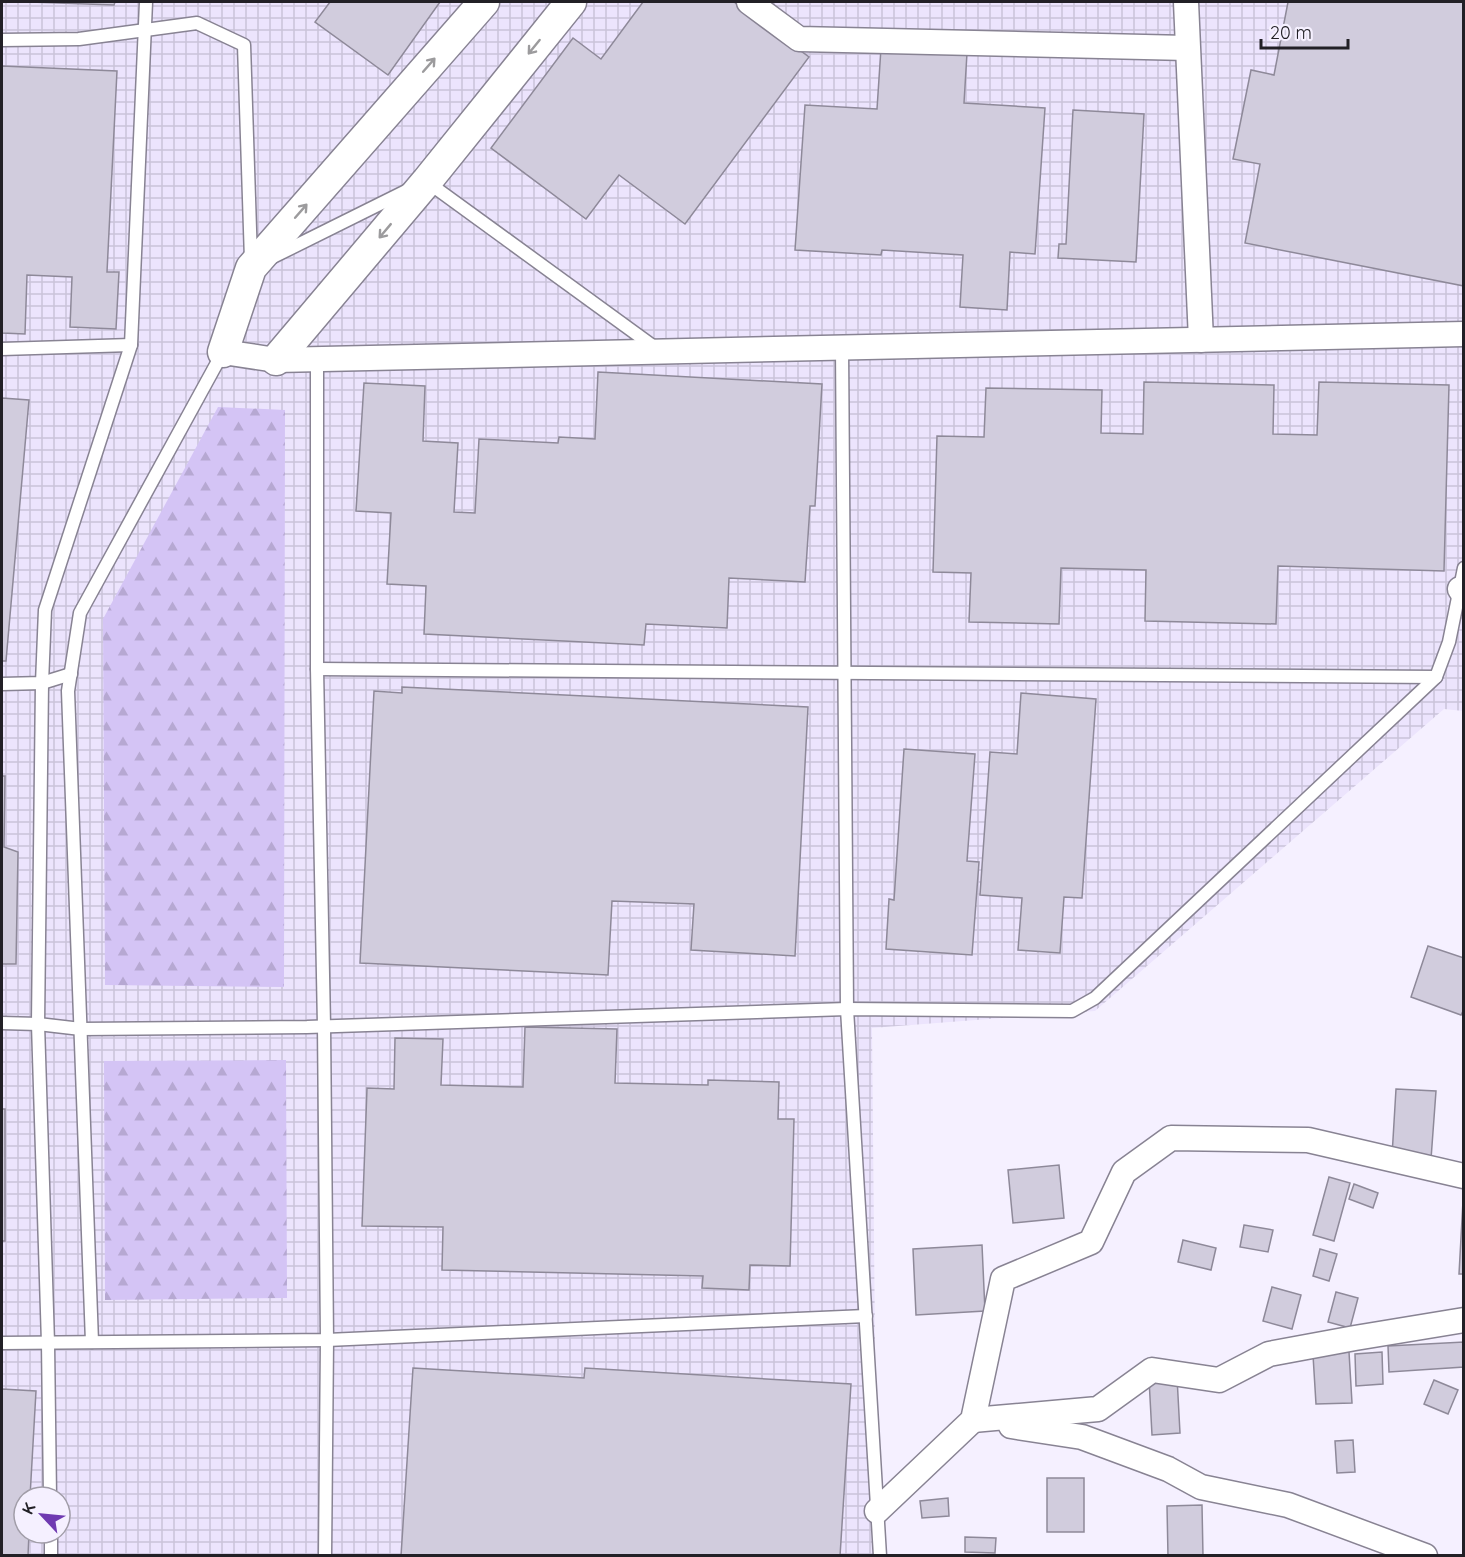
<svg xmlns="http://www.w3.org/2000/svg" width="1465" height="1557" viewBox="0 0 1465 1557" font-family="Quicksand,sans-serif">
<style>
.industrial{fill:url(#industrial-grid);fill-rule:evenodd}
.forest{fill:url(#forest-firs)}
.building{fill:#d1ccdd;stroke:#8e8999;stroke-width:1.5}
.lines{fill:none;stroke-linecap:round;stroke-linejoin:round}
.service-casing{stroke:#888393;stroke-width:15}
.minor-casing{stroke:#888393;stroke-width:27}
.tertiary-casing{stroke:#888393;stroke-width:33}
.service{stroke:#fff;stroke-width:12}
.minor{stroke:#fff;stroke-width:24}
.tertiary{stroke:#fff;stroke-width:30}
.oneway{stroke:#9c9b9d}
</style>
<defs>
<pattern id="industrial-grid" width="8" height="8" patternUnits="userSpaceOnUse" patternTransform="scale(1.5)"><rect width="8" height="8" fill="#ece4fd"/><path d="M0 4h8M4 0v8" fill="none" stroke="#cac3d9"/></pattern>
<pattern id="forest-firs" width="22" height="20" patternUnits="userSpaceOnUse" patternTransform="scale(1.5)"><rect width="22" height="20" fill="#d4c4f5"/><path d="M5 1l3.5 6h-7zM16 11l3.5 6h-7z" fill="#b6a8d2"/></pattern>
</defs>
<rect width="100%" height="100%" fill="#f5f0ff"/>
<!-- industrial -->
<path class="industrial" d="M 2,2 L 1463,2 L 1463,711 L 1444,709 L 1095,1011 L 872,1028 L 877,1555 L 2,1556 ZM 24,1497 L 60,1497 L 60,1533 L 24,1533 Z"/>
<!-- forest -->
<g class="forest">
<polygon points="218,407 285,410 284,987 105,985 103,619"/>
<polygon points="286,1060 287,1298 105,1300 104,1061"/>
</g>
<!-- building -->
<g class="building">
<polygon points="30,2 115,2 114,5"/>
<polygon points="330,2 440,2 388,75 315,22"/>
<polygon points="643,2 734,2 809,57 685,224 619,175 586,219 491,148 573,38 601,59"/>
<polygon points="1288,2 1464,2 1464,286 1245,243 1260,164 1233,159 1251,70 1274,75"/>
<polygon points="881,48 967,53 964,103 1045,108 1035,254 1010,252 1007,310 960,307 963,255 882,250 881,255 795,250 805,105 877,109"/>
<polygon points="2,66 117,71 107,272 119,272 116,329 70,327 72,277 27,275 25,334 2,333"/>
<polygon points="1073,110 1144,114 1136,262 1058,258 1059,244 1066,244"/>
<polygon points="598,372 822,384 815,506 810,506 805,582 729,578 727,628 646,624 644,645 424,634 426,586 387,584 391,513 356,511 364,383 425,386 423,441 458,443 454,512 475,513 479,439 558,443 559,437 595,439"/>
<polygon points="1144,382 1274,385 1273,434 1317,435 1319,382 1449,385 1444,571 1278,566 1276,624 1145,621 1146,570 1061,568 1059,624 969,622 971,573 933,572 937,436 984,437 986,388 1102,390 1101,433 1143,434"/>
<polygon points="2,398 29,400 6,661 2,661"/>
<polygon points="402,687 808,707 795,956 691,950 694,904 612,901 608,975 360,963 374,691 402,693"/>
<polygon points="1021,693 1096,699 1082,898 1064,897 1060,953 1018,950 1022,898 980,895 990,752 1017,754"/>
<polygon points="904,749 975,754 967,861 979,862 972,955 886,949 889,899 894,900"/>
<polygon points="2,776 5,776 4,847 18,852 16,964 2,964"/>
<polygon points="1428,946 1464,958 1464,1009 1461,1015 1411,997"/>
<polygon points="525,1027 617,1029 615,1083 708,1085 708,1080 779,1082 778,1119 794,1119 790,1266 750,1265 749,1290 702,1288 703,1276 442,1270 443,1227 362,1226 367,1088 394,1089 395,1038 443,1039 441,1085 523,1087"/>
<polygon points="1396,1089 1436,1091 1431,1159 1392,1156"/>
<rect x="2" y="1109" width="3" height="132"/>
<polygon points="1059,1165 1064,1218 1013,1223 1008,1170"/>
<polygon points="1329,1177 1350,1183 1334,1241 1313,1235"/>
<polygon points="1354,1184 1378,1193 1373,1208 1349,1199"/>
<polygon points="1463,1201 1464,1201 1464,1274 1459,1274"/>
<polygon points="1244,1225 1273,1230 1268,1252 1240,1247"/>
<polygon points="1183,1240 1216,1248 1211,1270 1178,1262"/>
<polygon points="982,1245 985,1311 916,1315 913,1249"/>
<polygon points="1320,1249 1337,1254 1329,1281 1313,1276"/>
<polygon points="1272,1287 1301,1295 1292,1329 1263,1321"/>
<polygon points="1336,1292 1358,1298 1350,1328 1328,1322"/>
<polygon points="1464,1342 1464,1367 1389,1372 1388,1346"/>
<polygon points="1349,1352 1352,1403 1316,1404 1313,1355"/>
<polygon points="1382,1352 1383,1384 1356,1386 1355,1354"/>
<polygon points="413,1368 584,1378 585,1368 851,1384 840,1556 401,1556"/>
<polygon points="1177,1377 1180,1433 1152,1435 1149,1379"/>
<polygon points="1434,1380 1458,1390 1448,1414 1424,1404"/>
<polygon points="2,1389 36,1391 30,1497 24,1497 24,1533 29,1533 28,1556 2,1556"/>
<polygon points="1353,1440 1355,1472 1337,1473 1335,1441"/>
<rect x="1047" y="1478" width="37" height="54"/>
<polygon points="948,1498 949,1516 922,1518 920,1501"/>
<polygon points="1202,1505 1203,1556 1168,1556 1167,1506"/>
<polygon points="965,1537 996,1538 995,1553 965,1552"/>
</g>
<g class="lines">
<defs>
<g id="service">
<polyline points="2,40 79,39 197,23 244,45 251,260"/>
<polyline points="426,181 657,349"/>
<polyline points="273,257 408,190"/>
<polyline points="842,348 847,1009 880,1556"/>
<polyline points="2,349 131,345"/>
<polyline points="317,359 317,669 324,1026 327,1340 325,1556"/>
<polyline points="317,669 1436,677"/>
<polyline points="2,684 42,683 71,674"/>
<polyline points="2,1023 38,1024 81,1029 307,1027 847,1009 1072,1011 1095,998 1436,677 1449,642 1464,568"/>
<polyline points="92,1342 68,691 80,613 223,352"/>
<polyline points="2,1343 327,1340 866,1316"/>
<polyline points="50,1497 48,1343 38,1024 42,683 45,610 131,345 146,2"/>
<polyline points="51,1533 51,1556"/>
</g>
<g id="minor">
<polyline points="749,2 799,39 1187,48"/>
<polyline points="1186,2 1201,340"/>
<polyline points="223,352 276,360 1464,334"/>
<polyline points="1460,589 1464,595"/>
<polyline points="973,1420 1098,1409 1152,1370 1219,1380 1269,1354 1355,1338 1464,1320"/>
<polyline points="1011,1426 1082,1437 1168,1469 1201,1487 1288,1505 1425,1556"/>
<polyline points="877,1511 973,1420 1003,1279 1091,1242 1124,1172 1171,1138 1308,1140 1464,1176"/>
</g>
<g id="tertiary">
<polyline points="223,352 251,268 484,2"/>
<polyline points="276,360 427,181 571,2"/>
</g>
</defs>
<!-- service casing -->
<use href="#service" class="service-casing"/>
<!-- minor casing -->
<use href="#minor" class="minor-casing"/>
<!-- tertiary casing -->
<use href="#tertiary" class="tertiary-casing"/>
<!-- service -->
<use href="#service" class="service"/>
<!-- minor -->
<use href="#minor" class="minor"/>
<!-- tertiary -->
<use href="#tertiary" class="tertiary"/>
</g>
<!-- one-way arrows -->
<defs><path id="oneway-shaft" d="M-6 0H5M1.5-3L5.5 0L1.5 3" fill="none" stroke-width="1.6" stroke-linecap="round" stroke-linejoin="round" transform="scale(1.5)"/></defs>
<g class="oneway">
<use href="#oneway-shaft" transform="translate(534 47) rotate(129)"/>
<use href="#oneway-shaft" transform="translate(429 65) rotate(-49)"/>
<use href="#oneway-shaft" transform="translate(301 211) rotate(-49)"/>
<use href="#oneway-shaft" transform="translate(385 231) rotate(130)"/>
</g>
<!-- border -->
<rect width="1465" height="1557" fill="none" stroke="#222026" stroke-width="6"/>
<!-- north arrow -->
<g transform="translate(42 1515) rotate(296)"><circle r="28" fill="#f5f0ff" stroke="#a19da8" stroke-width="1.5"/>
<path d="M0-4.5L10 22L0 15L-10 22Z" fill="#6f3ab1"/>
<text y="-9" font-size="16" font-weight="bold" text-anchor="middle" fill="#222026">K</text>
</g>
<!-- scale -->
<path d="M1261 39v9h87v-9" fill="none" stroke="#222026" stroke-width="3"/>
<text x="1270" y="39" font-size="18" fill="#222026" stroke="#f5f0ff" stroke-width="4.5" paint-order="stroke">20 m</text>
</svg>
